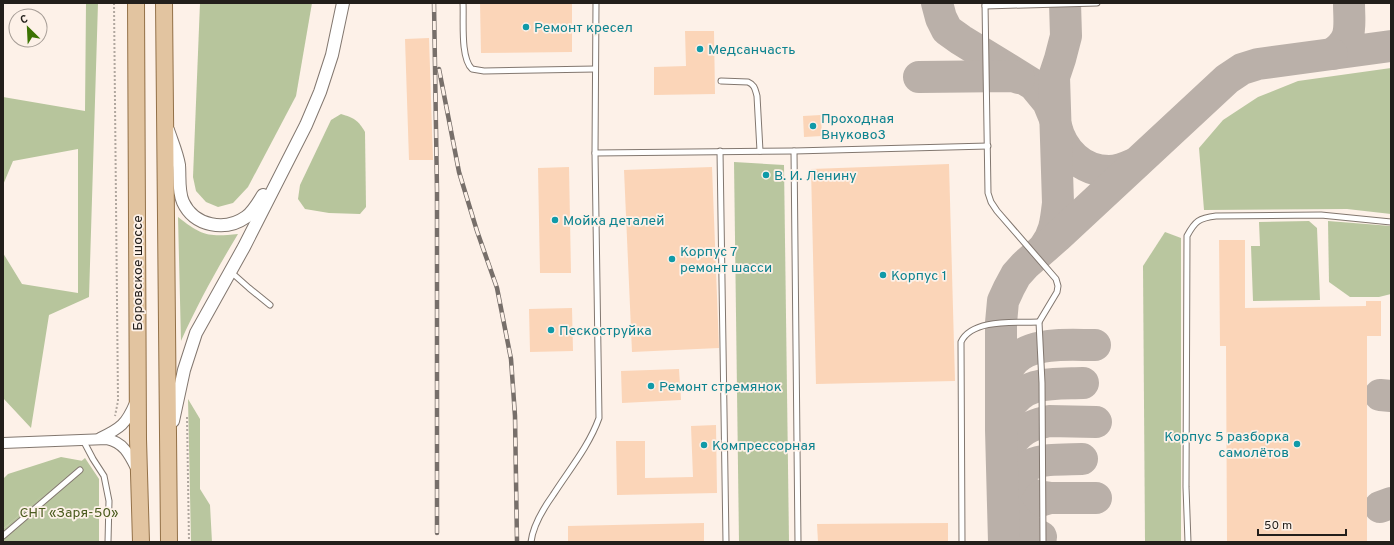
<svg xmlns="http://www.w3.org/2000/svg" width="1394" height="545" viewBox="0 0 1394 545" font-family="Overpass,sans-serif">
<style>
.green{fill:#b9c69f}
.forest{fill:#b7c59c}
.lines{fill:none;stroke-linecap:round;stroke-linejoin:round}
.taxiway{stroke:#bab0a9;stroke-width:32}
.building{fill:#fbd5b8}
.service-casing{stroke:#82776f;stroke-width:7}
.minor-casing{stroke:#82776f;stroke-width:12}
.tertiary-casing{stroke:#82776f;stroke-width:14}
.primary-casing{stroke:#937148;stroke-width:18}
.path{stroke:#b0a79f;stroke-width:2;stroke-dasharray:2 2;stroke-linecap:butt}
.service{stroke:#fff;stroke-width:5}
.minor{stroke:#fff;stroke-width:10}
.tertiary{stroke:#fff;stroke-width:12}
.primary{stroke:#e2c4a0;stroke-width:16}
.rail-casing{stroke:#776f6a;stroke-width:4.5}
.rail{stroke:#fdf1e8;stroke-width:3;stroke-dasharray:9;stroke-linecap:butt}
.culture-dot{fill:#0f9aa8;stroke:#fdf1e8;stroke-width:1.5}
.labels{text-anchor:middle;stroke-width:3.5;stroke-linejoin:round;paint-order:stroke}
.culture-label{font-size:14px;fill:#0d838f;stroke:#fdf1e8;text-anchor:start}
.street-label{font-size:14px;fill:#231f1b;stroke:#fdf1e8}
.park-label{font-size:14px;fill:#4b5c1f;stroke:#fdf1e8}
</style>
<rect width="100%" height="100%" fill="#fdf1e8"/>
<!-- green -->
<g class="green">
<polygon points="1391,68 1391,214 1347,209 1204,210 1199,148 1223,120 1258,97 1298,81"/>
<polygon points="734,162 784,165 789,542 739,542"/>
<path d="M 178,217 C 202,236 209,237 238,234 C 217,269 198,303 181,341 Z"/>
<polygon points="1309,221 1317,228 1320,300 1253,301 1251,246 1260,246 1259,222"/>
<polygon points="1328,221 1391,226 1391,294 1379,297 1350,297 1329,282"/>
<polygon points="1165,232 1181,238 1181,542 1145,542 1143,266"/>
<polygon points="188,399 200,419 200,489 210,505 212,542 191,542"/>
<polygon points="85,458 99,479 99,542 3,542 3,529"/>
</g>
<!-- forest -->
<g class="forest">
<polygon points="86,3 98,3 89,297 49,315 31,428 3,398 3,253 22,284 78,293 78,149 13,161 3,185 3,97 85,111"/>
<polygon points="200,3 312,3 296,96 248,187 233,203 218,207 206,202 196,191 193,177"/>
<path d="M 341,114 C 354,118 358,120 365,132 L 366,207 L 360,214 L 329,213 L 305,209 L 298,199 L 300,185 L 331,120 Z"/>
<polygon points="61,457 83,461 3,529 3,479 8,474"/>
</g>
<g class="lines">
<!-- taxiway -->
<g class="taxiway">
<polyline points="937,3 941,18 947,30 961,40 1034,85 1048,102 1055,119"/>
<path d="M 1349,3 C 1349,27 1354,39 1332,54 L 1391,46"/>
<polyline points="919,77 1013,76 1019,78"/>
<path d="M 1056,126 C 1062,151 1082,171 1109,171 C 1119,171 1127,167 1136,163"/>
<path d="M 1044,248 C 1055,234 1056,220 1058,203 L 1054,77 L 1060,59 L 1066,36 L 1065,3"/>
<path d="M 1001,389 C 1009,339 1056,345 1095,345"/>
<polyline points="1380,395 1391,396"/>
<path d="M 1002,428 C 1003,422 1004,416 1007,410 C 1024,380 1053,384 1083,383"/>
<path d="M 1050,498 C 1045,497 1039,497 1034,495 C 1018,490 1009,474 1002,460 C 1013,435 1022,427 1049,421 L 1096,422"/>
<polyline points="1030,504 1050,498 1096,498"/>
<polyline points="1380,507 1391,503"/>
<path d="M 1041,537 C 1020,526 1014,521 1003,500 C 1019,456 1042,460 1082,459"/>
<polyline points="1004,542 1001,430 1001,323 1003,301 1009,288 1016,275 1025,265 1057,237 1227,79 1242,69 1258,64 1332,54"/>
</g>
</g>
<!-- building -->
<g class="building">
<polygon points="480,3 572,3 572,52 481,53"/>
<polygon points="685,31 714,31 715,94 654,95 654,67 686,66"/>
<polygon points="429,38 433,160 409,160 405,39"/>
<polygon points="821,115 822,136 804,137 803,116"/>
<polygon points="949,164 955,381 816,384 811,169"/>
<polygon points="569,167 571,273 540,273 538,168"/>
<polygon points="712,167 719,348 632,352 624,170"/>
<polygon points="1219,240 1245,240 1245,308 1366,306 1366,301 1381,301 1381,336 1367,336 1367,542 1227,542 1226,346 1220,346"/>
<polygon points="572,308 573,351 530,352 529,309"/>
<polygon points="679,369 681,400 622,403 621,371"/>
<polygon points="716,425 717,493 617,495 616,441 645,441 645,478 693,477 691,426"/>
<polygon points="704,523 704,542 568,542 568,526"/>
<polygon points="948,523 948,542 818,542 817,524"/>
</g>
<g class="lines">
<defs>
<g id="service">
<path d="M 463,3 C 464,19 460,58 472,69 L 484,71 L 595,69"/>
<polyline points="985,3 988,193 991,202 997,211 1056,279 1058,286 1057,292 1039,322 1042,383 1043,542"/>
<polyline points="985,6 1097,3"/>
<path d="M 721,81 L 748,82 C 755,85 755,89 757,96 L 760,151"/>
<polyline points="720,151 726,542"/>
<polyline points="794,151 798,542"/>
<polyline points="595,153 596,3"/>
<polyline points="231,272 249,288 270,305"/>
<polyline points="83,440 93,459 104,476 109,501 108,542"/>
<polyline points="3,536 80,470"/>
<path d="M 531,542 C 533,525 543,509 553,495 C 569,470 589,446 599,418 L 595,153 L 794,151 L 988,146"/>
<path d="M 962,542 L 961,342 C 972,318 1017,323 1039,322"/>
<path d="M 1188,542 L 1186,487 L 1187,236 C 1195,221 1199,218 1216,216 L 1321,215 L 1391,222"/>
</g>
<g id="minor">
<path d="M 100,438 C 121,428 126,424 135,403"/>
<path d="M 3,443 L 107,439 C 123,442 129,454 136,468"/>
</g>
<g id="tertiary">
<path d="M 168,130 C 172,142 177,153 179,165 C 180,177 178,191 183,202 C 194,226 225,232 246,217 C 253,212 258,203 263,195"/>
<polyline points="173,421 184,370 196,333 244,247 306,125 320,92 332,55 343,3"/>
</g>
<g id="primary">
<polyline points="136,3 138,439 141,542"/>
<polyline points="164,3 169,542"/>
</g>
</defs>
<!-- service casing -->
<use href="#service" class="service-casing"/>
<!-- minor casing -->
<use href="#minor" class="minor-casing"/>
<!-- tertiary casing -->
<use href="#tertiary" class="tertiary-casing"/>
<!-- primary casing -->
<use href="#primary" class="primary-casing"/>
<!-- path -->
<g class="path">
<polyline points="114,3 118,401 115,416"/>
<polyline points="187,417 189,542"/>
</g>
<!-- service -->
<use href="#service" class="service"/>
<!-- minor -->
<use href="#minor" class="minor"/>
<!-- tertiary -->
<use href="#tertiary" class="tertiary"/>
<!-- primary -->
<use href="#primary" class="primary"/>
<defs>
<g id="rail">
<polyline points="434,3 437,191 437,533"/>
<polyline points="439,69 459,172 477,231 497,288 511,359 515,416 517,542"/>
</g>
</defs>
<!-- rail casing -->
<use href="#rail" class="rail-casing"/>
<!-- rail -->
<use href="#rail" class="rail"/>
</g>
<!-- markers -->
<g class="culture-dot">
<circle cx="526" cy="27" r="4"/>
<circle cx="700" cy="49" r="4"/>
<circle cx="813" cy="126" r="4"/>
<circle cx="766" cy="175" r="4"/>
<circle cx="555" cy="220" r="4"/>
<circle cx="672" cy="259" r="4"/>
<circle cx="883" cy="275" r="4"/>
<circle cx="551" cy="330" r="4"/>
<circle cx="651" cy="386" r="4"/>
<circle cx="1297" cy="444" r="4"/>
<circle cx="704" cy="445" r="4"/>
</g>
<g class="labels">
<!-- culture labels -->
<g class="culture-label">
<text x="534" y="32">Ремонт кресел</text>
<text x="708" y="54">Медсанчасть</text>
<text x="821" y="123">Проходная<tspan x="821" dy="16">Внуково3</tspan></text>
<text x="774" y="180">В. И. Ленину</text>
<text x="563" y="225">Мойка деталей</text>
<text x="680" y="256">Корпус 7<tspan x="680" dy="16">ремонт шасси</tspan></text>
<text x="891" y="280">Корпус 1</text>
<text x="559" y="335">Пескоструйка</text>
<text x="659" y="391">Ремонт стремянок</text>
<text x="1289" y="441" text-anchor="end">Корпус 5 разборка<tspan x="1289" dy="16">самолётов</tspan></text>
<text x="712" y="450">Компрессорная</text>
</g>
<!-- street labels -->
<g class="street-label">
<text transform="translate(137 273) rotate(-90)" y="5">Боровское шоссе</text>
</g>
<!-- park labels -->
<g class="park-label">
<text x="69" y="517">СНТ «Заря-50»</text>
</g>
</g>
<!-- border -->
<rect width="1394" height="545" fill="none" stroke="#231f1b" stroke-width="8"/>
<!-- north arrow -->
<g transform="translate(28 28) rotate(336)"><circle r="19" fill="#fdf1e8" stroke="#a69d96"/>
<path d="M0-3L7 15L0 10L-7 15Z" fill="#3b7302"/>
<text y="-6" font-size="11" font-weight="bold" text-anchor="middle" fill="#231f1b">С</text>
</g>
<!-- scale -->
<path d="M1258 529v6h88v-6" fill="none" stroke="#231f1b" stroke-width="2"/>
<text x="1264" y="529" font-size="12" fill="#231f1b" stroke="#fdf1e8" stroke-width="3" paint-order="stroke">50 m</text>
</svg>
